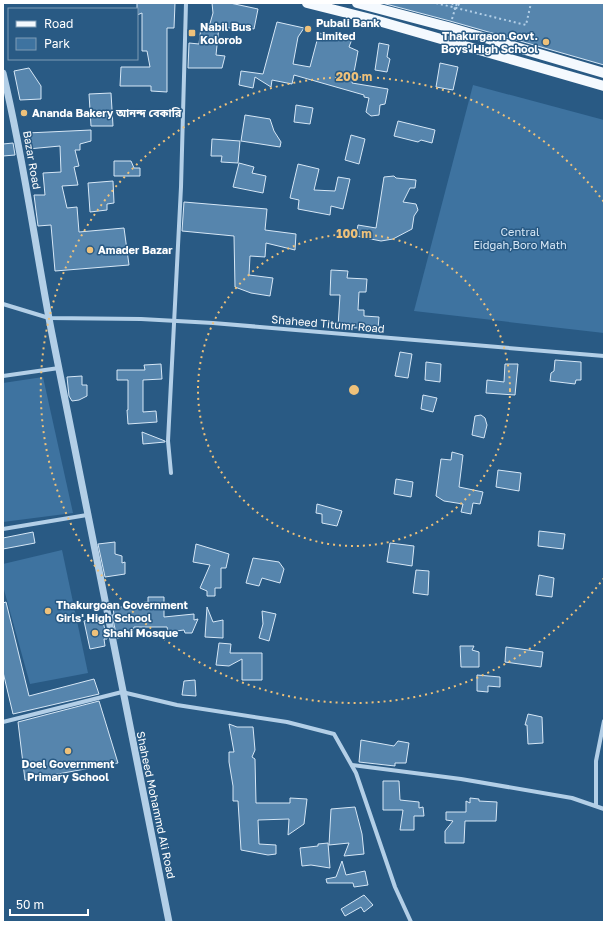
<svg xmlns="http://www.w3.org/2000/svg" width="607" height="925" viewBox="0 0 607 925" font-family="'Golos Text','Noto Sans Bengali',sans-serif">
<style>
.green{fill:#3e73a0}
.building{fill:#5685ad;stroke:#d6e7f6}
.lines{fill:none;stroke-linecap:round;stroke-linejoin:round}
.path{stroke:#b3cfe7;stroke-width:2;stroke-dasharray:2 3;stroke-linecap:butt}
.minor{stroke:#b3cfe7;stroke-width:4}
.tertiary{stroke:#b3cfe7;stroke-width:7}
.primary{stroke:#f4f9fe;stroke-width:10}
.ring{fill:none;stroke:#eec17a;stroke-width:2;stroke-dasharray:2 4}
.poi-dot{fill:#eec17a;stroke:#295a84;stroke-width:1.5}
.labels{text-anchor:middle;stroke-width:3;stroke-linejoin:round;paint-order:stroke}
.poi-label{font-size:11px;font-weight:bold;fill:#fff;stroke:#295a84;text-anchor:start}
.street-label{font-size:11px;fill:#fff;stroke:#295a84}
.park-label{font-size:11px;fill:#d6e7f6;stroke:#295a84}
.centre{fill:#eec17a;stroke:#295a84;stroke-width:2}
.ring-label{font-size:12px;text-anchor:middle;font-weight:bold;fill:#eec17a;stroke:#295a84;stroke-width:3;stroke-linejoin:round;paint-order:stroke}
</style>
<rect width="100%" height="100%" fill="#295a84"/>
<!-- green -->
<g class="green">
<polygon points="473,85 604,120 604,333 414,311"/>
<polygon points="43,377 73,513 3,522 3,383"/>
<polygon points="62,550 88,673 30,684 3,586 3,564"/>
</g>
<!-- building -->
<g class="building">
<polygon points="137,3 175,3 174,28 167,28 167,92 151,91 151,86 120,86 121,67 150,67 147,51 142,51 142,13 137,15"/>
<polygon points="212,3 230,3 258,9 254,29 238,26 235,29 219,26 216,55 225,56 222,68 188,68 189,43 199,44 201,27 209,27 213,13"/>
<polygon points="382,3 604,3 604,65 450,21"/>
<polygon points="277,22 304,28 298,37 293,64 310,67 319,33 352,39 349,47 358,51 352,83 388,89 385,104 380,105 379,115 371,116 366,112 369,98 364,97 364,95 294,75 292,84 272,80 271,87 255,77 253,88 239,85 241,71 263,74"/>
<polygon points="379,43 389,45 387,57 390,59 387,72 375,70"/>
<polygon points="440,63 458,67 453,90 436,87"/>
<polygon points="29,68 41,86 41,99 20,100 14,71"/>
<polygon points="111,93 113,126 91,126 89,94"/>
<polygon points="296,105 313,108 310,124 294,122"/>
<polygon points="245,115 270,119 274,131 281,142 280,147 241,141"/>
<polygon points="398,121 435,130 432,143 421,140 418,142 394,136"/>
<polygon points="91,130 91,141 80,144 80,150 75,150 79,166 74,167 78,185 62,186 67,208 77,207 79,232 124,228 129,265 55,271 51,225 38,226 34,195 45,195 43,173 61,172 60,146 28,149 27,133"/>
<polygon points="351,135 365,139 359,164 345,160"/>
<polygon points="212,139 240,141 238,163 221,162 222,156 211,156"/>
<polygon points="13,143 15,155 3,156 3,144"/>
<polygon points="114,161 131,161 134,168 140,168 140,176 114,176"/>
<polygon points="239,163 254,167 252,173 266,176 263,193 233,187"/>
<polygon points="298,164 319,169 314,190 335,191 338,177 350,179 343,209 331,206 330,215 298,209 299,200 290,198"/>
<polygon points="394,176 396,178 416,180 415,188 410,188 403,202 416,204 418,210 414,216 412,229 393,239 381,241 356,236 358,225 376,228 384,177"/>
<polygon points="113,181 114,203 107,204 107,210 90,212 88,183"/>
<polygon points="184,202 267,209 265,230 296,234 295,250 266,243 265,257 250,256 249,275 273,278 270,296 251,293 235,287 234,236 182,231"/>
<polygon points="331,270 348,271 347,278 367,279 366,292 359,292 358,310 364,310 364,316 379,317 378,329 338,327 340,295 330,295"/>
<polygon points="400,352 412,354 408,378 395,376"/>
<polygon points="555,360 581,362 581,380 576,380 575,384 550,381 551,373 554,371"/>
<polygon points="426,362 441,364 440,382 425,380"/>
<polygon points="161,364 162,379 143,380 143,412 156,411 157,422 128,424 127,410 128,410 128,380 117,380 117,370 145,370 144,365"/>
<polygon points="505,364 518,364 515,395 486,393 487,380 504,382"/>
<polygon points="82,376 82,385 87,385 87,396 79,400 72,401 69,396 67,377"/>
<polygon points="423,395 437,398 433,412 421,409"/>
<polygon points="481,415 485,418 487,425 484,438 472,435 475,416"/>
<polygon points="142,432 165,441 165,442 143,444"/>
<polygon points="452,452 463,455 459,487 483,492 480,504 473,503 471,514 461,512 463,504 444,501 436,496 441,459 451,460"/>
<polygon points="498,470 521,473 519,491 496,487"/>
<polygon points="396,479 413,482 411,497 394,494"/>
<polygon points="317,504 342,511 337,526 322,523 322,514 316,513"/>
<polygon points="539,531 565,534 563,549 538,546"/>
<polygon points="33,532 35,543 3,549 3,538"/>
<polygon points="115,542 115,554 122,556 122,563 125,562 125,574 105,577 98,544"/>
<polygon points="390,543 414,546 412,566 387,562"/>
<polygon points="196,544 229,554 226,568 221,568 221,588 215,588 215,596 207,596 207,591 200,588 210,565 193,562"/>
<polygon points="253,558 279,562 284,569 280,583 262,578 259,586 246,583"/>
<polygon points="416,570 429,571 428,595 413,593"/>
<polygon points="539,575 554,578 552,597 536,595"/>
<polygon points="148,597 164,597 164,617 194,614 194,620 198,619 192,633 185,633 184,630 168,632 167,627 134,627 132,636 117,638 112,615 114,615 113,608 128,606 128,604 148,602"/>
<polygon points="6,602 29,696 94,679 99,694 13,714 3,672 3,603"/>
<polygon points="207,607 213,622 223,620 223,638 205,637"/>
<polygon points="262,611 276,614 269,641 259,638 263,624"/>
<polygon points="102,617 107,639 104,639 105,646 90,649 84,621"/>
<polygon points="219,643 231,644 230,653 262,653 262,680 242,680 242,659 229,666 216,665"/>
<polygon points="460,646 474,646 472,650 479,652 479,667 461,667"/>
<polygon points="506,647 543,652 541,667 505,662"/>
<polygon points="477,675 500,677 500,687 488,686 488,692 477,691"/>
<polygon points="195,680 196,696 182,695 184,681"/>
<polygon points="99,701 118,763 25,780 18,722"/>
<polygon points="528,714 542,717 543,743 528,744 527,725 525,725"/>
<polygon points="229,724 237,727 253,727 255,750 252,757 255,759 256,803 290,803 290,798 307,799 304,824 288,835 289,819 258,820 259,844 276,845 276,854 268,855 241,850 238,801 233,801 233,786 229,762 229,752 234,752"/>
<polygon points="361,740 394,746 398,741 409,743 406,763 395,763 395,766 359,762"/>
<polygon points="383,781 399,781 400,800 419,802 419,808 423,807 424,816 414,816 414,830 400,830 403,810 383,810"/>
<polygon points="470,798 479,799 479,801 497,802 496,821 465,821 464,843 445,843 445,831 453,821 446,820 446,812 466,812 466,801 470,803"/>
<polygon points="355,807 362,834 364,854 344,856 349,843 329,845 331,809"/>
<polygon points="328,843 330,868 311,865 302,866 300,848 318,846 318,844"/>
<polygon points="342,861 346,875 365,871 368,885 354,887 353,883 327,883 326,879 336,877"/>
<polygon points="364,895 373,905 364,912 361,907 345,916 341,909"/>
</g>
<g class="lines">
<!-- path -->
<g class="path">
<polyline points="436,3 526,25 531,3"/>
<polyline points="452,3 455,9 457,3"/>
<polyline points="452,19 455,9 460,3"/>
</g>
<!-- minor -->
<g class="minor">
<polyline points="3,304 49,318 141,319 213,323 604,356"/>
<polyline points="3,376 59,368"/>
<polyline points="171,473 168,441 181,187 186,3"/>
<polyline points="3,529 87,515"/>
<polyline points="3,722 122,692 177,705 287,722 334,734 356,773 395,887 411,922"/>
<polyline points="352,765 461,779 572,798 604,809"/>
<polyline points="596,806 596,761 604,721"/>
</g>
<!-- tertiary -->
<path class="tertiary" d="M 3,73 C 24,159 35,247 52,334 C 90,530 129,726 169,922"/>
<!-- primary -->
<g class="primary">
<polyline points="307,3 375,20 604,86"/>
<polyline points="357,3 448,27 604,73"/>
</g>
</g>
<!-- distance rings -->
<g class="ring">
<circle cx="354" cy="390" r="156"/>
<path d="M604 578A313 313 0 1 1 604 202"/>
</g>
<!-- markers -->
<g class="poi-dot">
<circle cx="308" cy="29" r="4"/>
<rect x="188" y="29" width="8" height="8" rx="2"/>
<circle cx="546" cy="42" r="4"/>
<circle cx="24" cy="113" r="4"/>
<circle cx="90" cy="250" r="4"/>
<circle cx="48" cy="611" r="4"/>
<circle cx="95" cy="633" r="4"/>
<circle cx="68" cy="751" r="4"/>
</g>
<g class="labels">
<!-- poi labels -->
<g class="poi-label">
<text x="316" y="27">Pubali Bank<tspan x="316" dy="13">Limited</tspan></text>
<text x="200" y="31">Nabil Bus<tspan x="200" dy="13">Kolorob</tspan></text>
<text x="538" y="40" text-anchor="end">Thakurgaon Govt.<tspan x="538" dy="13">Boys' High School</tspan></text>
<text x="32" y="117">Ananda Bakery আনন্দ বেকারি</text>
<text x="98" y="254">Amader Bazar</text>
<text x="56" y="609">Thakurgoan Government<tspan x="56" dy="13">Girls' High School</tspan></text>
<text x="103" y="637">Shahi Mosque</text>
<text x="68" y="768" text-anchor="middle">Doel Government<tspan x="68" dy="13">Primary School</tspan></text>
</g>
<!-- street labels -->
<g class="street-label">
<text transform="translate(32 160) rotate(80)" y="4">Bazar Road</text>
<text transform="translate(328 324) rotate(5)" y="4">Shaheed Titumr Road</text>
<text transform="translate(156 805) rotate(78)" y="4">Shaheed Mohammd Ali Road</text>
</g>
<!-- park labels -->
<g class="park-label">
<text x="520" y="236">Central<tspan x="520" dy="13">Eidgah,Boro Math</tspan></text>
</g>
</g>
<circle cx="354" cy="390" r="6" class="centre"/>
<g class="ring-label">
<text x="354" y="81">200 m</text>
<text x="354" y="238">100 m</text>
</g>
<!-- border -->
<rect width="607" height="925" fill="none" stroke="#ffffff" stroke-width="8"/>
<!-- legend -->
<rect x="8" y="8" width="130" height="52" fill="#295a84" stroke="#7f9cb5"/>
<rect x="16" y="21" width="20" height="6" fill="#f4f9fe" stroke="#7f9cb5"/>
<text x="44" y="28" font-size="12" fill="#ffffff">Road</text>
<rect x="16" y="38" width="20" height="12" fill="#3e73a0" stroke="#7f9cb5"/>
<text x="44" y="48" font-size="12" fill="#ffffff">Park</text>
<!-- scale -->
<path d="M10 909v6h78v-6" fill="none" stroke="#ffffff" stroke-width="2"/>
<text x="16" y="909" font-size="12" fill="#ffffff" stroke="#295a84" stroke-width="3" paint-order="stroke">50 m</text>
</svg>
